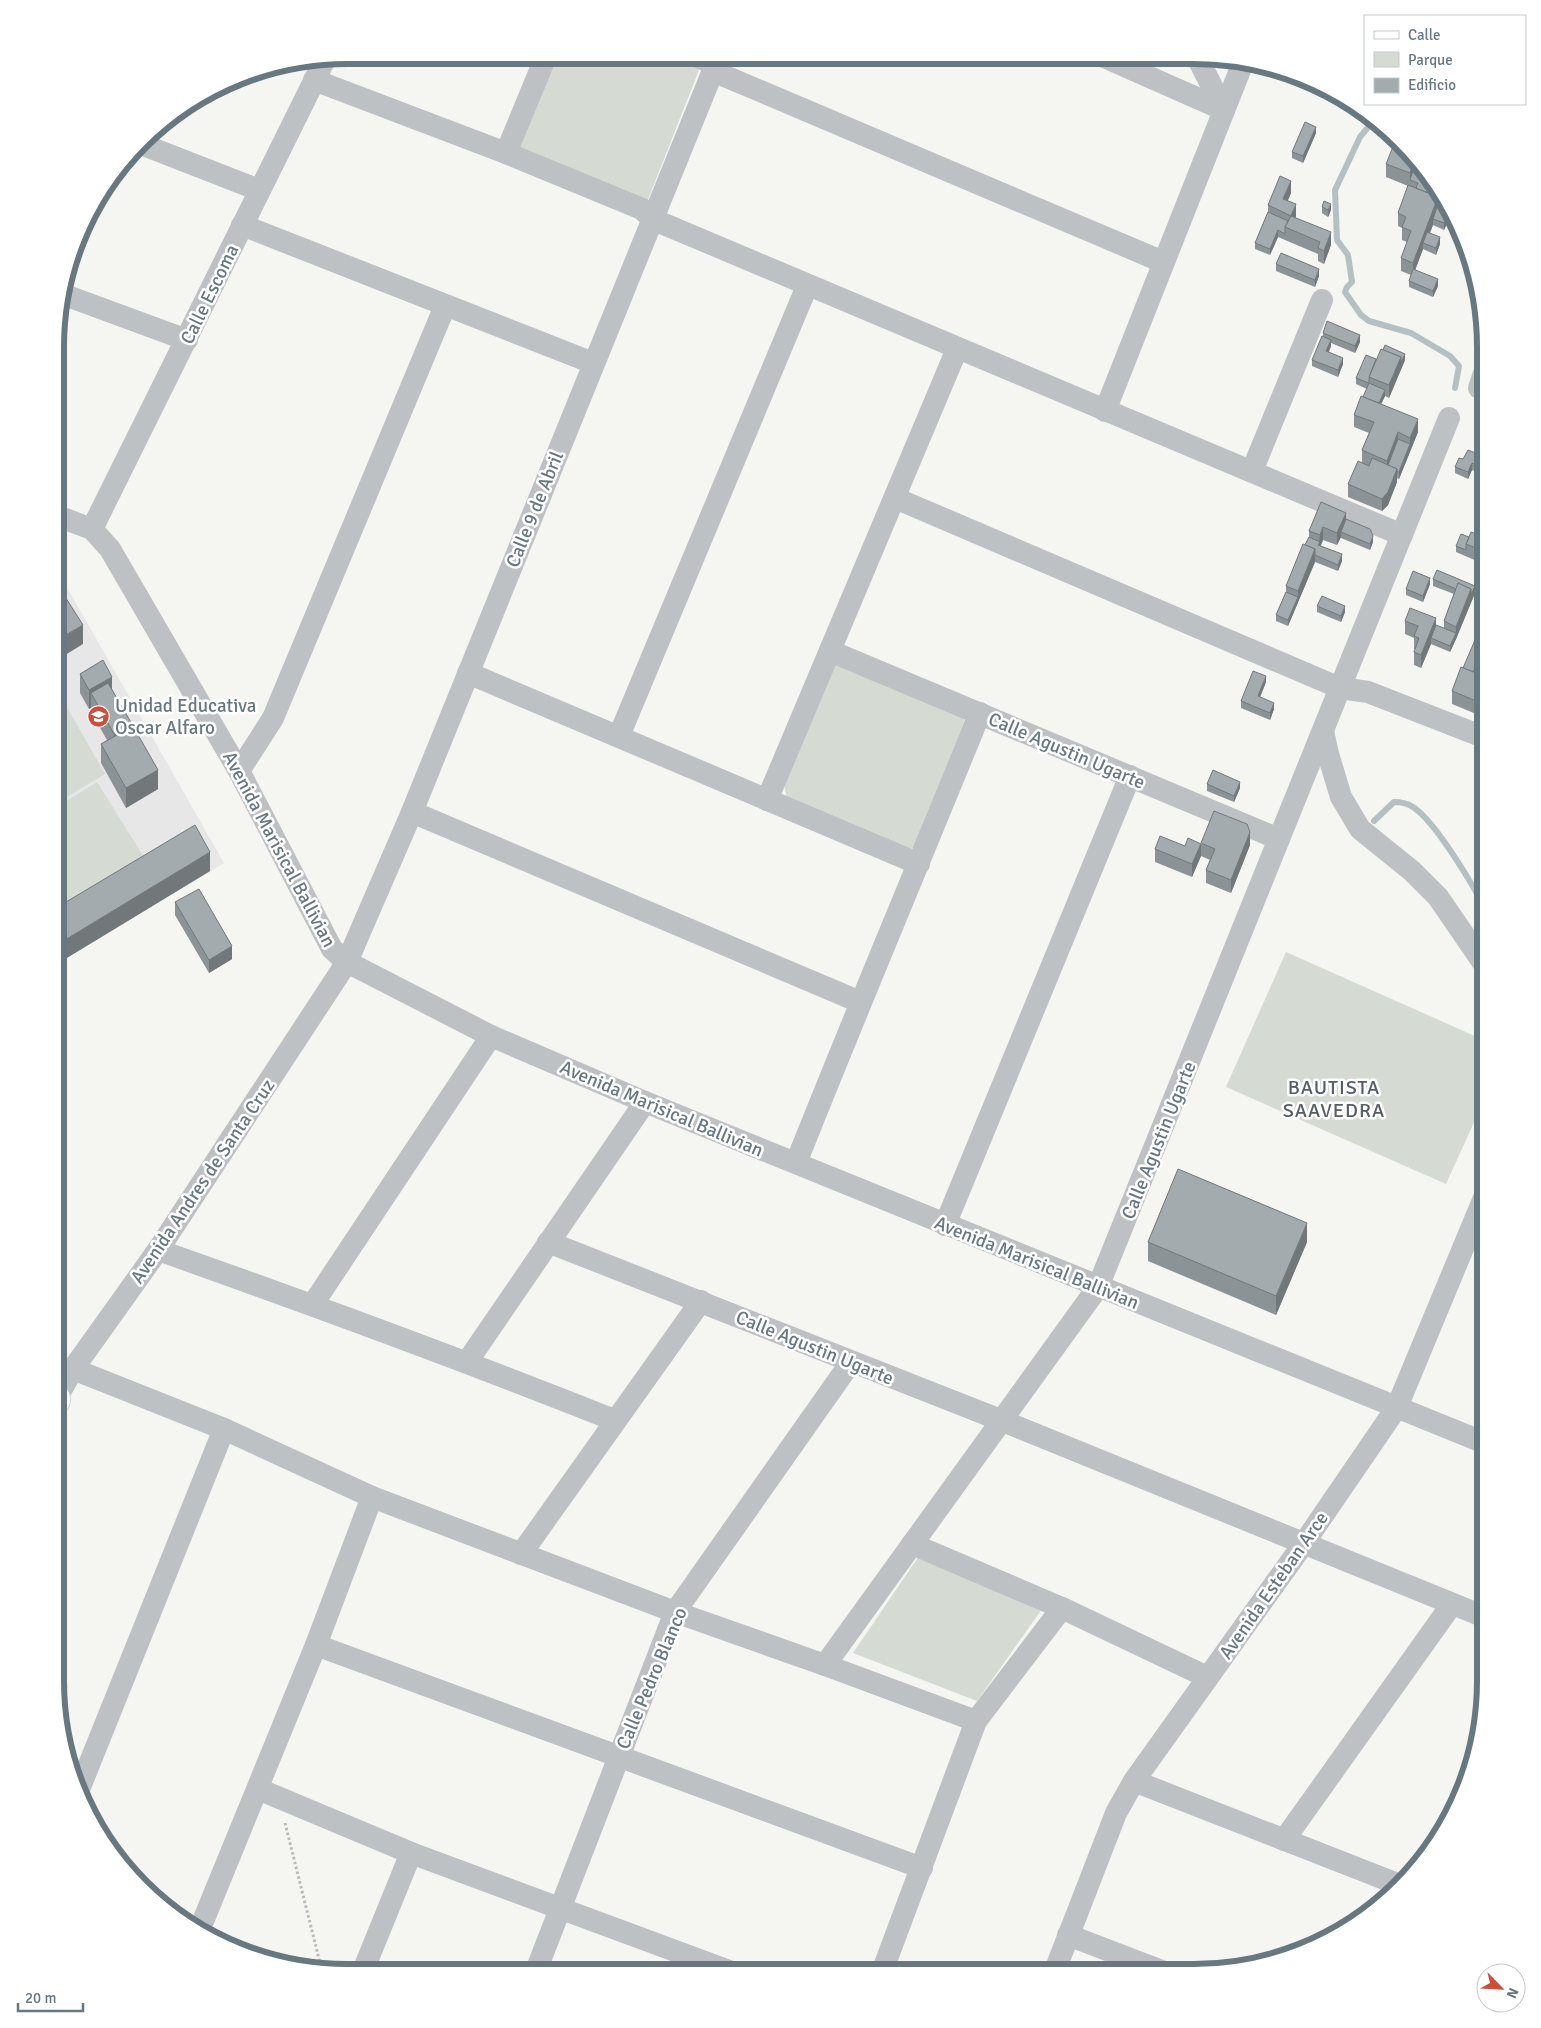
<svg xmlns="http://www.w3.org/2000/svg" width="1541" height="2028" viewBox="0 0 1541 2028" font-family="Signika,sans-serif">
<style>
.built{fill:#e6e7e6}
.green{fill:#d5dad2}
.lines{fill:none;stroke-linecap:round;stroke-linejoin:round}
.stream{stroke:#b4c0c2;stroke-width:6}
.secondary-casing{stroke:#b0b5b8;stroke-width:29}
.path{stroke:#b7babc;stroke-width:3;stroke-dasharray:2.5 2.5;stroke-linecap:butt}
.street{stroke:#bdc1c4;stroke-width:22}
.secondary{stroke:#fff;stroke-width:28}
.wall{fill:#8c9396}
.shaded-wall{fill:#72787a}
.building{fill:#a3abaf;stroke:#72787a}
.labels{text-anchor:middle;stroke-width:5;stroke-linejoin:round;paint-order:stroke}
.street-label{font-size:19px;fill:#687880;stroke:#fff}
.poi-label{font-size:19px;fill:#687880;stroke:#fff;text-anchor:start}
.neighbourhood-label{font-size:20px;letter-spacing:1px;fill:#556066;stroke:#fff}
.rim{fill:none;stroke:#687880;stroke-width:6}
</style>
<rect width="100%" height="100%" fill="#f5f5f2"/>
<!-- built -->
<polygon class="built" points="57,570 224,863 65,959 56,944"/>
<!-- green -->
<g class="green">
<polygon points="556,56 664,56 699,70 647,202 518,151"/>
<polygon points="836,664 961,714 966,723 917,846 908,850 787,799 784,784"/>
<polygon points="57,690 105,774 57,803"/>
<polygon points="97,782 147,862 56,919 57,807"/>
<polygon points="1286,952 1486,1041 1486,1096 1446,1184 1226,1087"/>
<polygon points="919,1556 1042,1609 977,1701 853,1653"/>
</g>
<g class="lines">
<!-- stream -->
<g class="stream">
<polyline points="1374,120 1360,137 1335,190 1337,240 1348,255 1352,282 1347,287 1345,292 1361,315 1369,321 1411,333 1450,356 1459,366 1455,388"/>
<path d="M 1374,821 L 1394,802 C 1401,802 1407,803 1413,807 C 1435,821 1474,886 1486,911"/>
</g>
<defs>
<polyline id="secondary" points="56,1401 56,1398"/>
</defs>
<!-- secondary casing -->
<use href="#secondary" class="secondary-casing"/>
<!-- path -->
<polyline class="path" points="285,1823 322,1971"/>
<!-- street -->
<g class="street">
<polyline points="694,56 715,64"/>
<polyline points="1104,57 1224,110"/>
<polyline points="1197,57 1224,110"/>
<polyline points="713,71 1163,262"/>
<polyline points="314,80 506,153 642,209 652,219 1402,535"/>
<polyline points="141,144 259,190"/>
<polyline points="506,153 546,56"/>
<polyline points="242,225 593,363"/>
<polyline points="62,294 187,340"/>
<polyline points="1486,391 1479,388 1486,367"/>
<polyline points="1105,411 1244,60"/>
<polyline points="1252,471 1322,300"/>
<polyline points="895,498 1340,688 1368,692 1486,738"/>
<polyline points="57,516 92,529 110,549 239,771 332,949 347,962 491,1036 645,1102 1485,1443"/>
<polyline points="92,529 325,59"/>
<polyline points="830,651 1279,839"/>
<polyline points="468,673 919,864"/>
<polyline points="1323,731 1328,754 1341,797 1360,829 1412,871 1438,897 1486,967"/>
<polyline points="619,736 807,286"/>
<polyline points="239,771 273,718 445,306"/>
<polyline points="767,800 957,349"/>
<polyline points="412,812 860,1002"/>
<path d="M 796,1163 C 856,1012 919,863 980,713"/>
<polyline points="945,1225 1130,776"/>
<polyline points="548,1242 1003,1421 1485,1617"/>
<path d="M 158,1250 C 311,1304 463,1360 614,1420"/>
<polyline points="313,1304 491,1036"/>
<polyline points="467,1362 645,1102"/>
<polyline points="73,1369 224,1429 372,1497 675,1612 825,1665 976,1721"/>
<polyline points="56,1399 73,1369 158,1250 347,962 412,812 719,56"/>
<polyline points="912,1544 1062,1608 1207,1677"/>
<polyline points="521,1554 701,1301"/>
<polyline points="316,1645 922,1868"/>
<polyline points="825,1665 1098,1287 1449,418"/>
<polyline points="1134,1781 1400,1885"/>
<polyline points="258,1789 411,1853 732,1972"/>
<polyline points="78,1792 224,1429"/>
<polyline points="1284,1840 1452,1604"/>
<polyline points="199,1931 316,1645 372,1497"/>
<polyline points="1068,1935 1167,1973"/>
<polyline points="363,1971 411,1853"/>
<polyline points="536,1971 675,1612 851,1362"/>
<polyline points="882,1972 976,1721 1062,1608"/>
<polyline points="1054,1973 1116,1813 1134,1781 1304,1543 1397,1407 1486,1193"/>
</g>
<!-- secondary -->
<use href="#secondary" class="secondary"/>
</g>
<!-- wall -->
<g class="wall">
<polygon points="1316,133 1303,163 1292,158 1292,152"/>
<polygon points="1413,154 1457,219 1450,217 1444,230 1433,225 1430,233 1440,244 1436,255 1423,249 1415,270 1438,286 1433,297 1409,287 1409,281 1411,275 1401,271 1401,258 1407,242 1402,240 1402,228 1398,226 1398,213 1408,186 1386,177 1386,164"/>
<polygon points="1291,193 1288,200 1296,217 1295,218 1331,245 1324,264 1318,261 1318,254 1278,237 1270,255 1255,249 1255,243 1268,212 1268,205"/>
<polygon points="1322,207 1331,210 1328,217 1322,213"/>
<polygon points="1465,243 1471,257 1463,254 1463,247"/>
<polygon points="1276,264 1319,276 1315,287 1276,271"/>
<polygon points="1323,333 1360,342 1355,353 1331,343 1331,346 1329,352 1343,364 1338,377 1312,366 1312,360 1323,337"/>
<polygon points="1376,359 1405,360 1389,398 1385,396 1381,404 1418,432 1399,479 1397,478 1397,482 1388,505 1382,511 1348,497 1348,484 1362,463 1362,450 1369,433 1354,427 1354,415 1367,389 1356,384 1356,378"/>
<polygon points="1463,459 1486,464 1481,474 1472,470 1468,479 1455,473 1455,467"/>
<polygon points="1486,518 1486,565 1456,552 1456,546 1469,537 1479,535"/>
<polygon points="1346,519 1373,542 1370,550 1341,538 1341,537 1337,545 1323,540 1321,546 1342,561 1338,571 1315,562 1288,626 1276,621 1276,615 1286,592 1286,586 1305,545 1309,537 1309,531"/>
<polygon points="1433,579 1475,593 1456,639 1450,652 1431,644 1421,668 1414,665 1414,652 1415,649 1414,649 1414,638 1405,634 1405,621 1436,625 1444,628 1444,621 1454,594 1433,586"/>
<polygon points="1430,584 1423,602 1406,595 1406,589"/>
<polygon points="1317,606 1345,612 1341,622 1317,612"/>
<polygon points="1486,645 1486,665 1482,664 1480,670 1477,669 1475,673 1486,677 1486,718 1452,704 1452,691 1463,668"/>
<polygon points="80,674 112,689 132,727 158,789 126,808 101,763 101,744 107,740 91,712 91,708 89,709 80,693"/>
<polygon points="1266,682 1260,697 1274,709 1270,720 1241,708 1241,701"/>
<polygon points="1207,784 1240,788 1234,802 1207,791"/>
<polygon points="1201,844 1250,845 1231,893 1206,883 1206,870 1210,860 1201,856 1192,877 1155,862 1155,849"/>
<polygon points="210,871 65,959 56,944 56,908"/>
<polygon points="175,902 232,959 209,973 175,915"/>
<polygon points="1148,1242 1307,1242 1276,1315 1148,1261"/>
</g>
<!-- shaded-wall -->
<g class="shaded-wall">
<polygon points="1316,127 1316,133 1303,163 1303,156"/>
<polygon points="1415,159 1415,172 1410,180 1410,173"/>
<polygon points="1291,181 1291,193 1283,211 1283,199"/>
<polygon points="1438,197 1438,210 1433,219 1433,225 1425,244 1423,243 1423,249 1413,276 1413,263"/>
<polygon points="1296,204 1296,217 1291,228 1291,216"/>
<polygon points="1331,204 1331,210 1328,217 1328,210"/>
<polygon points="1450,210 1450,217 1444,230 1444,223"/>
<polygon points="1278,230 1278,237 1270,255 1270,249"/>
<polygon points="1331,232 1331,245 1324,264 1324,251"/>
<polygon points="1440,237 1440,244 1436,255 1436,248"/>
<polygon points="1319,269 1319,276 1315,287 1315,280"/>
<polygon points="1438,279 1438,286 1433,297 1433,291"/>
<polygon points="1360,335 1360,342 1355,353 1355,346"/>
<polygon points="1331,340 1331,346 1326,358 1326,351"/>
<polygon points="1405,354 1405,360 1389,398 1389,385 1401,357"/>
<polygon points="1343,358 1343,364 1338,377 1338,370"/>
<polygon points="1385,390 1385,396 1376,415 1376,408"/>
<polygon points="1418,419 1418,432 1399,479 1399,472 1410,444 1410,438"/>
<polygon points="1398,432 1398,445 1387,467 1387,461"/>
<polygon points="1486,457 1486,464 1481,474 1481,467"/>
<polygon points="1472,463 1472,470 1468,479 1468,472"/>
<polygon points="1397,469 1397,482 1388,505 1382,511 1382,499"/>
<polygon points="1346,513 1346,525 1341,532 1341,537 1337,545 1337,533"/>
<polygon points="1323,527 1323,540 1318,551 1320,535"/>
<polygon points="1373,536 1373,542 1370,550 1370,544"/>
<polygon points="1315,549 1315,562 1288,626 1288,620 1298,597 1298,591"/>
<polygon points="1342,554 1342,561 1338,571 1338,565"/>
<polygon points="1430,578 1430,584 1423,602 1423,596"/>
<polygon points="1475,586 1475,593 1456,639 1456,627 1471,589"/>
<polygon points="1345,606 1345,612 1341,622 1341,616"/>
<polygon points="1436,618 1436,631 1431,638 1431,644 1421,668 1421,655"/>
<polygon points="83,625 83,644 57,660 57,640"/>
<polygon points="1456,633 1456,639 1450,652 1450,646"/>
<polygon points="1482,657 1482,664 1480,670 1480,664"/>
<polygon points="1477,663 1477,669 1473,679 1473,672"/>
<polygon points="1266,676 1266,682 1258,702 1258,696"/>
<polygon points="112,677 112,696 91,693 91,708 89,709 89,690"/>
<polygon points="1274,703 1274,709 1270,720 1270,713"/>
<polygon points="132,724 132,743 114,753 114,734"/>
<polygon points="158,770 158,789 126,808 126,788"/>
<polygon points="1240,782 1240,788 1234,802 1234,796"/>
<polygon points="1250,832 1250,845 1231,893 1231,880"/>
<polygon points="1201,844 1201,856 1192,877 1192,864"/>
<polygon points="210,852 210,871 65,959 65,940"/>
<polygon points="232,946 232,959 209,973 209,960"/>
<polygon points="1307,1223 1307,1242 1276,1315 1276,1296"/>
</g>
<!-- building -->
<g class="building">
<polygon points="1305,122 1316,127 1303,156 1292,152"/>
<polygon points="1396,139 1413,154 1417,160 1415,159 1410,173 1386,164"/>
<polygon points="1415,165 1423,168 1426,173 1424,179 1424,186 1439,192 1452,211 1450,210 1444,223 1433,219 1438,204 1438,197 1416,188 1418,183 1410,180"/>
<polygon points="1426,173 1433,183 1424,179"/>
<polygon points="1280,176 1291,181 1283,199 1296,204 1291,216 1268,205"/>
<polygon points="1408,185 1438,197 1413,263 1401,258 1411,231 1402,227 1406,217 1398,213"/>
<polygon points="1324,201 1331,204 1328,210 1322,207"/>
<polygon points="1268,212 1288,221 1285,227 1285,234 1278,230 1270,249 1255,243"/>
<polygon points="1291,216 1331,232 1324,251 1318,248 1320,242 1285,227"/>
<polygon points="1427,232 1440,237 1436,248 1423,243"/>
<polygon points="1465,243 1468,249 1463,247"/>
<polygon points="1281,253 1319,269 1315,280 1276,264"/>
<polygon points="1413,269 1438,279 1433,291 1409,281"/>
<polygon points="1327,321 1360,335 1355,346 1323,333"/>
<polygon points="1322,336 1331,340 1326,351 1343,358 1338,370 1312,360"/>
<polygon points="1385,345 1405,354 1401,363 1401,357 1383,350"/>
<polygon points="1381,349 1401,357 1389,385 1369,377"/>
<polygon points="1366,355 1376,359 1369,377 1369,383 1385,390 1379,403 1363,397 1369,383 1356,378"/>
<polygon points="1361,396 1418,419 1410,438 1398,432 1387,461 1362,450 1374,422 1354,415"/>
<polygon points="1398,439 1410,444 1399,472 1397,472 1397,469 1388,465"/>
<polygon points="1468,450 1486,457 1481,467 1472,463 1468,472 1455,467 1459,458 1463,459"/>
<polygon points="1372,458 1397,469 1388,492 1382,499 1348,484 1358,461 1369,466"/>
<polygon points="1321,502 1346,513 1337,533 1323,527 1320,535 1309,531"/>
<polygon points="1486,518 1486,552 1466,544 1471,532 1479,535"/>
<polygon points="1346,519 1370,529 1373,536 1370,544 1341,532"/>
<polygon points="1461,534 1469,537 1466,544 1466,550 1456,546"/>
<polygon points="1309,537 1320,542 1318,545 1342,554 1338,565 1315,555 1315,549 1305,545"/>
<polygon points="1303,544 1315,549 1298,591 1286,586"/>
<polygon points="1437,570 1475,586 1471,595 1471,589 1458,583 1456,589 1433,579"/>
<polygon points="1413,571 1430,578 1423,596 1406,589"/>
<polygon points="1458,583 1471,589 1456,627 1444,621"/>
<polygon points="57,584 83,625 57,640"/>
<polygon points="1286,592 1298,597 1288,620 1276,615"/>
<polygon points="1322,596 1345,606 1341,616 1317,606"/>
<polygon points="1410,608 1436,618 1421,655 1414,652 1419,638 1414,636 1418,626 1405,621"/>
<polygon points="1436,625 1456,633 1450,646 1431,638"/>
<polygon points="1475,640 1486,645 1486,659 1482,657 1480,664 1477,663 1473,672 1463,668"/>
<polygon points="103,660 112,677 89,690 80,674"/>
<polygon points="1461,667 1486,677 1486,705 1452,691"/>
<polygon points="1253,671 1266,676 1258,696 1274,703 1270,713 1241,701"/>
<polygon points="108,683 132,724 114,734 91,693"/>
<polygon points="133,726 158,770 126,788 101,744"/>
<polygon points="1213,770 1240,782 1234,796 1207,784"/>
<polygon points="1214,811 1247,824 1250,832 1231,880 1206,870 1215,849 1201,843"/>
<polygon points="195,825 210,852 65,940 56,925 56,908"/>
<polygon points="1160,836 1185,846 1188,838 1201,844 1192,864 1155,849"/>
<polygon points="199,889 232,946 209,960 175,902"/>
<polygon points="1178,1169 1307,1223 1276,1296 1148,1242"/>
</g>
<!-- icons -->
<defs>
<symbol id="school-disc" viewBox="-11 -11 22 22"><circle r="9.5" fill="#cd4e3b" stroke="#fff"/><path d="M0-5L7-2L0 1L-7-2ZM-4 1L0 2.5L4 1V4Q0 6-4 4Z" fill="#fff"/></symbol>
</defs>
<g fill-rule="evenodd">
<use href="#school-disc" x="86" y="704" width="25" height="25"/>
</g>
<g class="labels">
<!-- street labels -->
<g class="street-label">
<text transform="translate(209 294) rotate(-64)" y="7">Calle Escoma</text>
<text transform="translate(534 509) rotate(-68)" y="7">Calle 9 de Abril</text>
<text transform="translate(1067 750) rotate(23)" y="7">Calle Agustin Ugarte</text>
<text transform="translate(280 849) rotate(62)" y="7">Avenida Marisical Ballivian</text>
<text transform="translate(662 1108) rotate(23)" y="7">Avenida Marisical Ballivian</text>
<text transform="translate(1158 1140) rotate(-68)" y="7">Calle Agustin Ugarte</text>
<text transform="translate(202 1181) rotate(-56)" y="7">Avenida Andres de Santa Cruz</text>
<text transform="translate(1037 1262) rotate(22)" y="7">Avenida Marisical Ballivian</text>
<text transform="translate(815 1347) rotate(22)" y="7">Calle Agustin Ugarte</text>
<text transform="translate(1273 1585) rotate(-55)" y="7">Avenida Esteban Arce</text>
<text transform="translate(651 1678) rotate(-67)" y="7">Calle Pedro Blanco</text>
</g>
<!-- poi labels -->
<g class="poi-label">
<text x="115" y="712">Unidad Educativa<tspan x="115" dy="22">Oscar Alfaro</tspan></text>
</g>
<!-- neighbourhood labels -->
<g class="neighbourhood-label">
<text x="1334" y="1094">BAUTISTA<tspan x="1334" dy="23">SAAVEDRA</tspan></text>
</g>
</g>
<!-- crop -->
<path d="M0 0H1541V2028H0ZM347 64H1194A283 283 0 0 1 1477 347V1681A283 283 0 0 1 1194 1964H347A283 283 0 0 1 64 1681V347A283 283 0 0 1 347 64Z" fill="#fff" fill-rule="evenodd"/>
<path class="rim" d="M347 64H1194A283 283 0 0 1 1477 347V1681A283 283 0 0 1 1194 1964H347A283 283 0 0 1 64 1681V347A283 283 0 0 1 347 64Z"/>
<!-- legend -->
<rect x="1364" y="15" width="162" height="90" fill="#ffffff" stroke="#c3c9cc"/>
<rect x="1374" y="31" width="25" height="8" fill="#ffffff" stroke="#c3c9cc"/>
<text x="1408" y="40" font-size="15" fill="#687880">Calle</text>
<rect x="1374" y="52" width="25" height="15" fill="#d5dad2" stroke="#c3c9cc"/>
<text x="1408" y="65" font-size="15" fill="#687880">Parque</text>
<rect x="1374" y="78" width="25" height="15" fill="#a3abaf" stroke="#c3c9cc"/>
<text x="1408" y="90" font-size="15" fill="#687880">Edificio</text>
<!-- north arrow -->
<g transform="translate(1501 1988) rotate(114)"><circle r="24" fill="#ffffff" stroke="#c3c9cc"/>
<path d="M0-4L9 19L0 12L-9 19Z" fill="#cd4e3b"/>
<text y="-8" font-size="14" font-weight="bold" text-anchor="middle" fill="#687880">N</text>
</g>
<!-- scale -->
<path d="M18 2003v8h65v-8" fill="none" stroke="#687880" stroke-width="2.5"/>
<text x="25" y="2003" font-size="15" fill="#687880" stroke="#ffffff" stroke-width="4" paint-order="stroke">20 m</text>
</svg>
